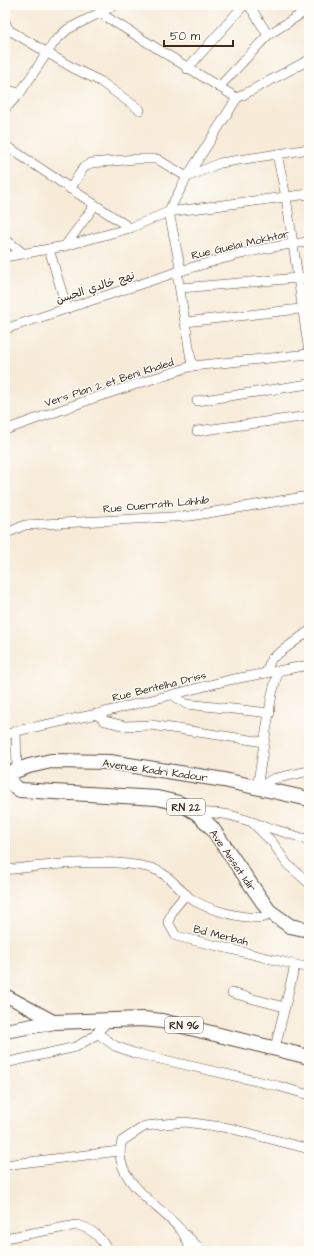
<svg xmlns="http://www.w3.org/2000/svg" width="314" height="1256" viewBox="0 0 314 1256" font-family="'Architects Daughter','Playpen Sans Arabic',sans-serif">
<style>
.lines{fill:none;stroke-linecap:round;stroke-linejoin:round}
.minor-casing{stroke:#57473a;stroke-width:10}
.secondary-casing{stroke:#57473a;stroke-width:14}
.primary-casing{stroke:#57473a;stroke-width:16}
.minor{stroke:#fff;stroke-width:9}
.secondary{stroke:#fff;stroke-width:12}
.primary{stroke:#fff;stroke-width:14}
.labels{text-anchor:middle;stroke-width:3;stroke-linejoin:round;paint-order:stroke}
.shield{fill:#fdfcf7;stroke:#75695f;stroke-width:1}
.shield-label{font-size:10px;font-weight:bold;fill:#3b2a1e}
.street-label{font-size:11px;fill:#3b2a1e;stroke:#fdfcf7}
</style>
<rect width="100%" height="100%" fill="#fdfcf7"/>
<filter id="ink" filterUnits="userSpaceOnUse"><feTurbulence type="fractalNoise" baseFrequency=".025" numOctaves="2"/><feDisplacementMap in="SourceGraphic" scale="8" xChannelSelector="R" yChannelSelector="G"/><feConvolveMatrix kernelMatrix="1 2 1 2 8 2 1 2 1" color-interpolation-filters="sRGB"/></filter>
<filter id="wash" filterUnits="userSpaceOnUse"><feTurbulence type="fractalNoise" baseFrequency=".012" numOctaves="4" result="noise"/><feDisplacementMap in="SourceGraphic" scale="16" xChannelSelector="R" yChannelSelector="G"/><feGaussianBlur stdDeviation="0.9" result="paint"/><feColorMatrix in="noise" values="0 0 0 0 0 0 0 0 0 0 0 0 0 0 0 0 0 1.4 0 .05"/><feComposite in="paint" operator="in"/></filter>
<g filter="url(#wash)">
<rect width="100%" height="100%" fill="#f7ebd8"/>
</g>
<g filter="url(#ink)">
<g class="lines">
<defs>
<g id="minor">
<polyline points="249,5 268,35"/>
<polyline points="100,13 237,98"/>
<polyline points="5,22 9,30 73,68 100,81 140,110"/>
<polyline points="187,69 244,5"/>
<polyline points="219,87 268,35 309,9"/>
<polyline points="5,90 20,93"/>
<polyline points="5,109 20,93 55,41 68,29 115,5"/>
<polyline points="5,145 130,228"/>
<polyline points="277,154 286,197 309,352"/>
<polyline points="70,189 84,167 91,163 136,159 157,159 187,177 237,98 309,60"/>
<polyline points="168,212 309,194"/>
<polyline points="170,217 181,271 177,272"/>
<polyline points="5,239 24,254"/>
<polyline points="65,246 95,205"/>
<polyline points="49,249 67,309"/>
<polyline points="5,257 65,246 130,228 168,212 187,177 220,163 309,149"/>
<path d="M 177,272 C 220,259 265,246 309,242"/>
<polyline points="181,288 309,277"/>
<polyline points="185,322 309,308"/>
<polyline points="5,329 177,272 192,366 94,398 5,430"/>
<polyline points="192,366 309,354"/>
<polyline points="197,401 309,384"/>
<polyline points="197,431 309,416"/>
<polyline points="5,534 25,525 190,516 309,496"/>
<polyline points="266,673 271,659 309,631"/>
<polyline points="173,695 186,704 270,713"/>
<polyline points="97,714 105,721 125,726 151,725 264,742"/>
<polyline points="16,731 97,714 229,680 309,665"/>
<polyline points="5,736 16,731 17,770"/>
<polyline points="257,788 272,694 278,672"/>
<polyline points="257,788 273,779 309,771"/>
<path d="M 197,813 C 230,811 240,819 270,828 C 283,832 296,836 309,840"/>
<polyline points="253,823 273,843 287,864 309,883"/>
<path d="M 5,870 C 49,865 109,857 151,868 C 168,873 177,888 190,898 C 207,910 245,920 265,917 L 269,911"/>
<polyline points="186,894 173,910 168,922 176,936 309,968"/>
<polyline points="232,993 284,1007"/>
<polyline points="97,1033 115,1046 134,1053 278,1086 309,1095"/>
<polyline points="275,1048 295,965"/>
<polyline points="5,1063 76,1047 94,1036 108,1021"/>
<polyline points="5,1165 119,1151"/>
<polyline points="186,1235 202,1251"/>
<path d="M 5,1238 L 77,1225 C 94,1229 100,1238 109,1251"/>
<path d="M 191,1251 C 188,1244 185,1234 180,1229 C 158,1204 110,1179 122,1141 L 145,1126 L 185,1122 L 229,1128 L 309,1149"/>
</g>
<polyline id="secondary" points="5,995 55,1022"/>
<g id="primary">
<polyline points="309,799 224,780 110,762 51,761 29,766 10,773 10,783 20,790 157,798 179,803 197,813 212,828 269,911 290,926 309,930"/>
<polyline points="5,1031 55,1022 143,1019 162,1021 309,1057"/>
</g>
</defs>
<!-- minor casing -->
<use href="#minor" class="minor-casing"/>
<!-- secondary casing -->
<use href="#secondary" class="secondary-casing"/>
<!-- primary casing -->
<use href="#primary" class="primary-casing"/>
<!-- minor -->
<use href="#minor" class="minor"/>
<!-- secondary -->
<use href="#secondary" class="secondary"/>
<!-- primary -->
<use href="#primary" class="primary"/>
</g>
</g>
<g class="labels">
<!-- shield labels -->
<g class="shield">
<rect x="167" y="799" width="38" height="16" rx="3"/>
<rect x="165" y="1017" width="38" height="16" rx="3"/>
</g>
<g class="shield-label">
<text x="186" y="811">RN 22</text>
<text x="184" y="1029">RN 96</text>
</g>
<!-- street labels -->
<g class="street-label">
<text transform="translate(240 244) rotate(-13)" y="4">Rue Guelai Mokhtar</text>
<text transform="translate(95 287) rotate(-18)" y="4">نهج خالدي الحسن</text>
<text transform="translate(109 382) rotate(-18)" y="4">Vers Plan 2 et Beni Khaled</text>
<text transform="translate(156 504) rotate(-5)" y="4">Rue Ouerrath Lahhib</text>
<text transform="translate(159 686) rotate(-14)" y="4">Rue Bentelha Driss</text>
<text transform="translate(155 770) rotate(8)" y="4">Avenue Kadri Kadour</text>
<text transform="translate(233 860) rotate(55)" y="4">Ave Aissat Idir</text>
<text transform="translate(221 935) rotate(14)" y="4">Bd Merbah</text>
</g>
</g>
<!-- margin -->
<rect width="314" height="1256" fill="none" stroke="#fdfcf7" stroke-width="20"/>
<!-- scale -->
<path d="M164 40v6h69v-6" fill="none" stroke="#3b2a1e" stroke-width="2"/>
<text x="170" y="40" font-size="12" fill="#3b2a1e" stroke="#fdfcf7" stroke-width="3" paint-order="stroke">50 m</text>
</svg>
